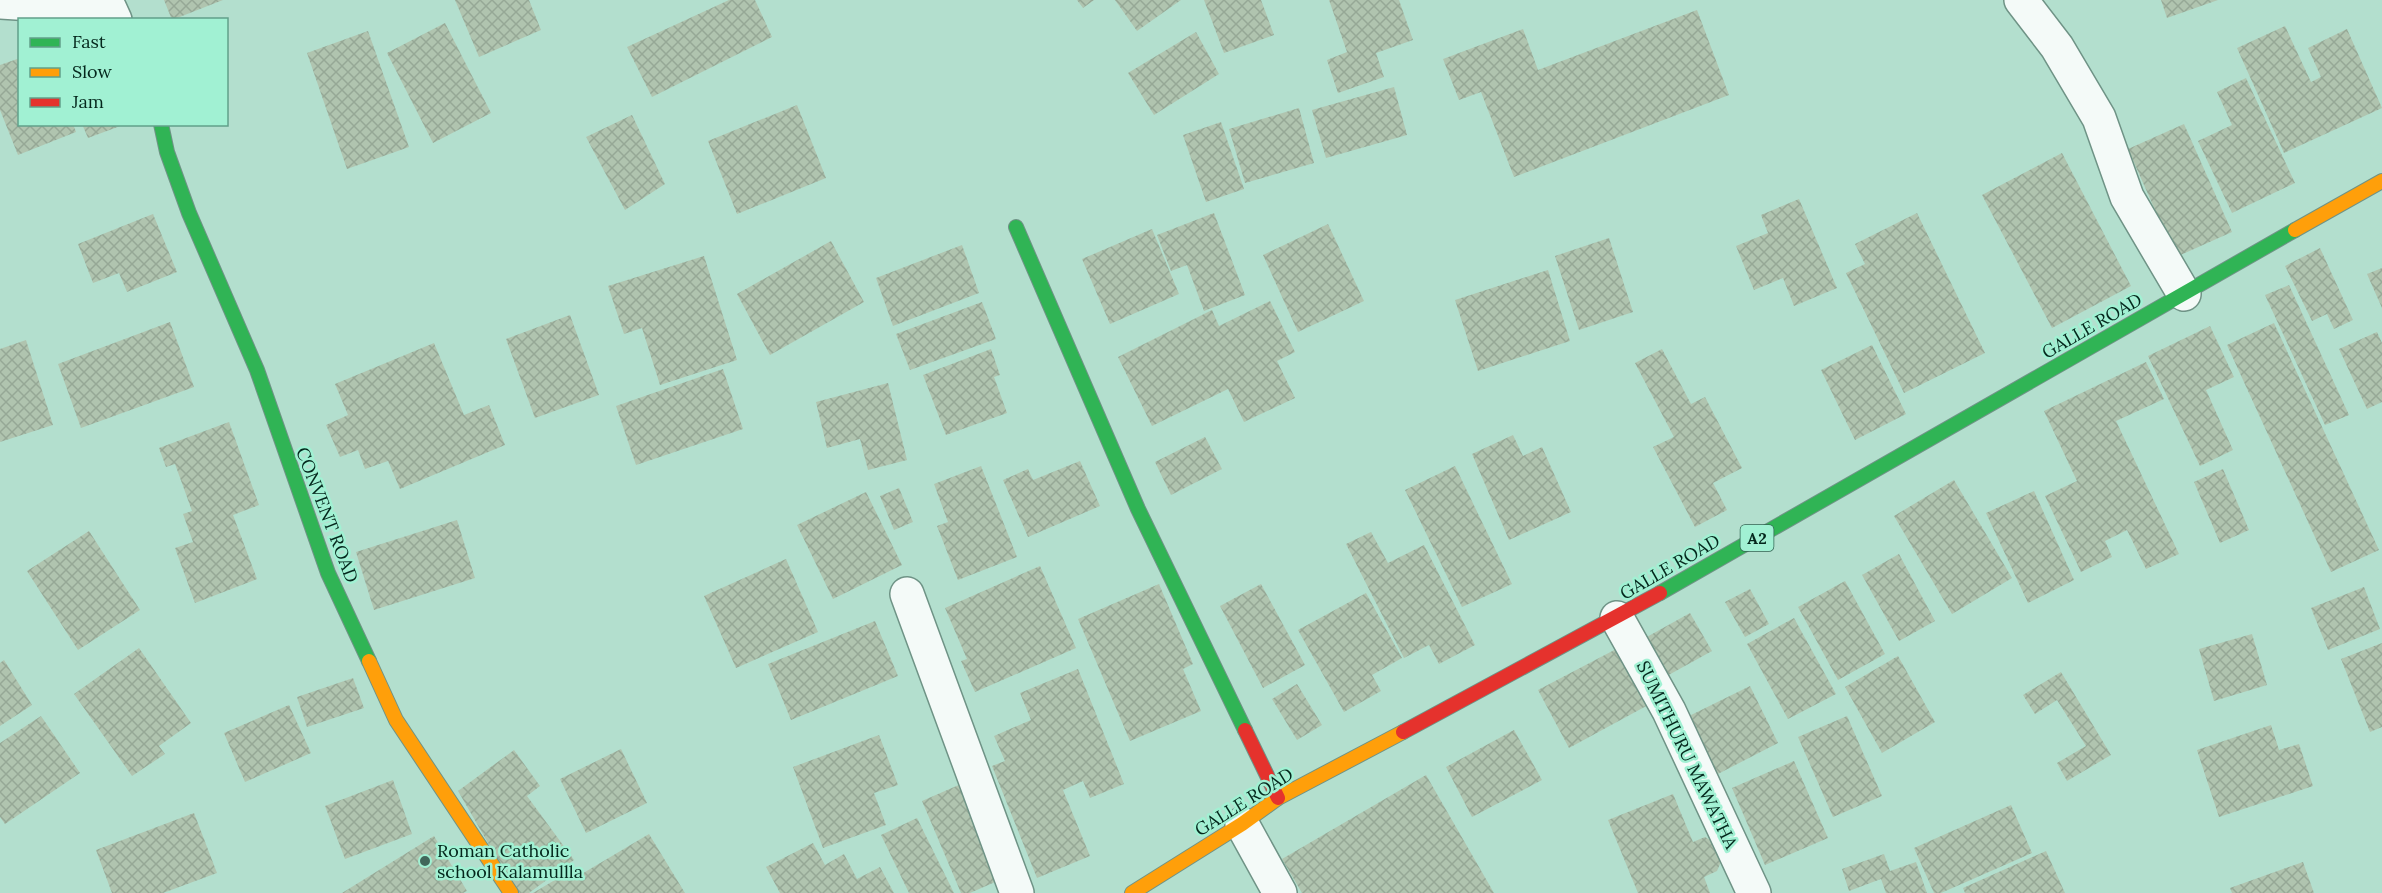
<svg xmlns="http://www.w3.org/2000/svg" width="2382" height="893" viewBox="0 0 2382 893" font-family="Lora,serif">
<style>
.building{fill:url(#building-cross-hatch)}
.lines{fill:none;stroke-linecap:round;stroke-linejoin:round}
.street-casing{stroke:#6f9386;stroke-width:36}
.fast-casing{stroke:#6f9386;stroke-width:16}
.slow-casing{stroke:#6f9386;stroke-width:16}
.jam-casing{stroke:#6f9386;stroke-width:16}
.street{stroke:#f4faf8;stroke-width:33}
.fast{stroke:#30b455;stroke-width:14}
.slow{stroke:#ff9f0a;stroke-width:14}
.jam{stroke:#e5322d;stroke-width:14}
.poi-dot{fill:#41675a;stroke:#a1f1d3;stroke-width:2}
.labels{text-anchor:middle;stroke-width:5;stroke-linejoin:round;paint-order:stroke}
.shield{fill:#a1f1d3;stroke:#336453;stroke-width:1.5}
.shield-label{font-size:16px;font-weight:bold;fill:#04271c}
.street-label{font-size:18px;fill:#04271c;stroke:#a1f1d3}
.poi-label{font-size:18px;fill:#04271c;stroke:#a1f1d3;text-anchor:start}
</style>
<defs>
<pattern id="building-cross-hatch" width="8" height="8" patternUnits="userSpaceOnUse" patternTransform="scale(1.5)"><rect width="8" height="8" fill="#b0c4af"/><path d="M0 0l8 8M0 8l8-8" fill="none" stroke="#96a896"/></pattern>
</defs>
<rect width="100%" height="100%" fill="#b3dfce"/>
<!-- building -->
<g class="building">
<polygon points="164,0 223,0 172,20"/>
<polygon points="455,0 529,0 541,30 479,57"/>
<polygon points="729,0 755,0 772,37 652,97 627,47"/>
<polygon points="1077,0 1094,0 1083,8"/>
<polygon points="1115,0 1181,0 1137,31"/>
<polygon points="1204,0 1261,0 1274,35 1224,53"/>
<polygon points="1329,0 1399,0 1413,40 1376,53 1384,77 1338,93 1327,60 1347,52"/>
<polygon points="2161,0 2218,0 2167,18"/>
<polygon points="1697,10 1729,95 1514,177 1481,92 1459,100 1443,59 1523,29 1538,70"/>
<polygon points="445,23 491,113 433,143 387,53"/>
<polygon points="2285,26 2311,82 2321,77 2308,48 2347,29 2382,108 2284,153 2237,48"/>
<polygon points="368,31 409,147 347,169 307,53"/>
<polygon points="1196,32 1219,74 1154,115 1128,73"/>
<polygon points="20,58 20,124 73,124 76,132 18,155 0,110 0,65"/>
<polygon points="2246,78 2295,183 2232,213 2198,141 2232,125 2217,92"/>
<polygon points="1394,87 1407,135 1326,158 1312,110"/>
<polygon points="797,105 826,178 737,214 708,141"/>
<polygon points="1299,108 1314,163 1245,183 1229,129"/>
<polygon points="632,115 665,184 625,210 586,137"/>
<polygon points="1221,122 1244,189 1206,202 1183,135"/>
<polygon points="82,124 123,124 123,125 88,138"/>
<polygon points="2184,124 2232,232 2176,257 2128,149"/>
<polygon points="2062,153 2131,286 2052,328 1982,195"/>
<polygon points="1799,199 1837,288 1794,306 1783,278 1754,290 1736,246 1768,233 1761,215"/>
<polygon points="1214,213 1245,295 1204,311 1187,265 1171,271 1157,235"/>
<polygon points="1917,213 1985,353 1904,393 1846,273 1865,264 1855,244"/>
<polygon points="153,214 177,272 127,292 119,273 93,283 78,244"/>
<polygon points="1328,224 1364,301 1298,332 1263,255"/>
<polygon points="1152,229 1179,294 1110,324 1082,259"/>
<polygon points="1609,238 1633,312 1579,330 1555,256"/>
<polygon points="831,241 864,302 770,355 737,294"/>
<polygon points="962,245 979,293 893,326 876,278"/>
<polygon points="2320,248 2353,320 2334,329 2327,314 2312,321 2285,266"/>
<polygon points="704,256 737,360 660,385 642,328 624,334 608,286"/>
<polygon points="2382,268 2382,308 2367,274"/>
<polygon points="1548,270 1570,341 1478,371 1455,300"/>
<polygon points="2289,285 2349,415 2325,425 2265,295"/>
<polygon points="1270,301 1295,352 1277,361 1295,398 1244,422 1228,389 1152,426 1118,357 1212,310 1219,326"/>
<polygon points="982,302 996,339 910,370 896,334"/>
<polygon points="570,315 599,395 535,418 506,339"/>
<polygon points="170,322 194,387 81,428 58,364"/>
<polygon points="2274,323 2379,550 2331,572 2227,345"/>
<polygon points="2210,326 2234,377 2206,390 2233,450 2200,466 2148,356"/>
<polygon points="2377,332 2382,343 2382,402 2367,409 2339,349"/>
<polygon points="26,340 53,425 0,442 0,349"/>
<polygon points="434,343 464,415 489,405 505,445 400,489 388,461 365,469 358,450 340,457 326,425 348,415 335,384"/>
<polygon points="1872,345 1906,414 1855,440 1821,370"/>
<polygon points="991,349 1000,375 994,377 1007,413 946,435 923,375"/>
<polygon points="1662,349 1691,404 1705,397 1742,468 1713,483 1727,510 1695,527 1653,447 1674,437 1635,363"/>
<polygon points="2146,362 2164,399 2116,421 2179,554 2146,569 2127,530 2105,541 2112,557 2081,572 2045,496 2077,481 2044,411"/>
<polygon points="723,369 743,429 636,465 616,406"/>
<polygon points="888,383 907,460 868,470 860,439 827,448 816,402"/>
<polygon points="229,422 259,505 233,515 257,579 195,603 175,548 193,542 183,514 192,511 175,464 166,467 159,448"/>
<polygon points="1513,435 1523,456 1542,447 1571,512 1509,540 1472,454"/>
<polygon points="1205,437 1222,469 1171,495 1155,462"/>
<polygon points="1080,461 1100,506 1028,537 1003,480 1028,469 1033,480"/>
<polygon points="981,466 1017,557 958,580 937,526 948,522 934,484"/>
<polygon points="1455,466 1512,584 1462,607 1405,490"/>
<polygon points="2223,469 2249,530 2220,543 2194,482"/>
<polygon points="1954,480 2012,578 1952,614 1894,516"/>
<polygon points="899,488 913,522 894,530 880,496"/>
<polygon points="2034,491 2074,580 2028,603 1986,513"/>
<polygon points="866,492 902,565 833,599 797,525"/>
<polygon points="457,520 475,578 374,610 356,552"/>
<polygon points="89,531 140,610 78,650 27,571"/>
<polygon points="1371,532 1388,563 1424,545 1475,645 1439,664 1429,645 1404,658 1346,544"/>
<polygon points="1899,554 1935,621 1899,641 1862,575"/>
<polygon points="786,559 818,632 736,668 704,596"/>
<polygon points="1040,566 1076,648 975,692 961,661 967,659 945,608"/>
<polygon points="1845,581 1885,654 1838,680 1798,607"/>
<polygon points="1159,584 1193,664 1183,669 1201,711 1130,741 1078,619"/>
<polygon points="1261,584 1305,665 1263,688 1220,606"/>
<polygon points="2364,587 2380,629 2328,650 2311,608"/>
<polygon points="1750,589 1769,624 1745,637 1725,602"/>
<polygon points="1366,593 1402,658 1372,675 1381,691 1344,712 1298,630"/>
<polygon points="1690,613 1712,651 1665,677 1645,638"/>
<polygon points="1794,618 1836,694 1788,719 1747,644"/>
<polygon points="875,621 898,676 791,720 768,664"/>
<polygon points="2252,634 2267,685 2214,701 2199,649"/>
<polygon points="2382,643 2382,727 2370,732 2341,659"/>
<polygon points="1620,647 1650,704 1569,748 1538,690"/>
<polygon points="139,648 191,723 159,746 165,754 132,776 74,694"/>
<polygon points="1898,656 1935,722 1882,753 1845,687"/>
<polygon points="4,660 32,705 0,726 0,663"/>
<polygon points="1078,669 1124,784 1090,798 1083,781 1063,790 1090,856 1037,878 992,766 1005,761 994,736 1031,720 1020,693"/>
<polygon points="2061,672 2111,755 2067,781 2057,763 2086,746 2057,700 2035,714 2023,695"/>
<polygon points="353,678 364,708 307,727 297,697"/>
<polygon points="1297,684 1322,725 1297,740 1272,699"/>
<polygon points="1750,686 1778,743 1714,776 1685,718"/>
<polygon points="289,705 311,753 245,782 224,733"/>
<polygon points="41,716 80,773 5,824 0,817 0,743"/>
<polygon points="1847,716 1882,796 1833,817 1798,737"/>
<polygon points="2271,725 2279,750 2299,744 2313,786 2219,817 2197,750"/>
<polygon points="1514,730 1542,780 1472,817 1446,767"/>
<polygon points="879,735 898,785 874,793 886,825 823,848 793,767"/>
<polygon points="621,749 647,803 586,833 560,779"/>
<polygon points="514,750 540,786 527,796 574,860 529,893 517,893 458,791"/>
<polygon points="1794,761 1828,838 1765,865 1732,788"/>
<polygon points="1426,775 1494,893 1302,893 1282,859"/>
<polygon points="393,780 412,834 345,859 325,806"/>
<polygon points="961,784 1002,879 970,893 961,893 922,801"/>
<polygon points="1673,794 1693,842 1705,837 1717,844 1722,859 1717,871 1704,877 1710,893 1638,893 1608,820"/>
<polygon points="2011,805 2032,853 1941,893 1934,893 1914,848"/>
<polygon points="194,813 217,873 163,893 112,893 96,850"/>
<polygon points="917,818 954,893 909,893 881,835"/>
<polygon points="649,834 685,893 533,893 575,868 580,875"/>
<polygon points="434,836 467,891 463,893 342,893"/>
<polygon points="813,843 825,865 844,854 857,879 880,867 894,893 780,893 766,867"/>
<polygon points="2046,851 2065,893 1965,893 1963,888"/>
<polygon points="1884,854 1890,871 1916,862 1927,893 1886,893 1881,879 1849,891 1842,869"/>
<polygon points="2303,862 2314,893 2232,893 2230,888"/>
</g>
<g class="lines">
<defs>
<g id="street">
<polyline points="2021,0 2057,47 2099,118 2127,197 2184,294"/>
<polyline points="0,2 110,9 115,20"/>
<polyline points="907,594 1017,893"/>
<polyline points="1617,618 1669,711 1754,893"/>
<polyline points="1242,824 1280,893"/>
</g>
<g id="fast">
<polyline points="161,124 167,152 189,213 257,370 328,573 369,661"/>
<polyline points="1016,227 1138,509 1245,730"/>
<polyline points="1660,593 2295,230"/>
</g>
<g id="slow">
<polyline points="2295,230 2382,181"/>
<polyline points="369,661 396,720 511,893"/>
<polyline points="1132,893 1242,824 1278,798 1403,732"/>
</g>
<g id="jam">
<polyline points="1245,730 1278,798"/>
<polyline points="1403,732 1660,593"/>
</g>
</defs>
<!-- street casing -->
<use href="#street" class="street-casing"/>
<!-- fast casing -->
<use href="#fast" class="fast-casing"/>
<!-- slow casing -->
<use href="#slow" class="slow-casing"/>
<!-- jam casing -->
<use href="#jam" class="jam-casing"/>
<!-- street -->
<use href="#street" class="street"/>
<!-- fast -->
<use href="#fast" class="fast"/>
<!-- slow -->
<use href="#slow" class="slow"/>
<!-- jam -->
<use href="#jam" class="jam"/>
</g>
<!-- markers -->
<circle class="poi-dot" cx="425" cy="861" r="6"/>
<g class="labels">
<!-- shield labels -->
<rect class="shield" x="1740.5" y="525" width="33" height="26" rx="4.5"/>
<g class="shield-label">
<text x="1757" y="544">A2</text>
</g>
<!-- street labels -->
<g class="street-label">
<text transform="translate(2092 326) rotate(-30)" y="6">GALLE ROAD</text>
<text transform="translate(327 515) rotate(69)" y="6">CONVENT ROAD</text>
<text transform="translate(1670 567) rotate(-30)" y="6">GALLE ROAD</text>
<text transform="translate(1687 755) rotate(64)" y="6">SUMITHURU MAWATHA</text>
<text transform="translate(1244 802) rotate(-32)" y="6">GALLE ROAD</text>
</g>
<!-- poi labels -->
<g class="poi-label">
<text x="437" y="857">Roman Catholic<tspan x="437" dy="21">school Kalamullla</tspan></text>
</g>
</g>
<!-- legend -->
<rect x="18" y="18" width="210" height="108" fill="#a1f1d3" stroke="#62a08a" stroke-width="1.5"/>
<rect x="30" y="38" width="30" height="9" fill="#30b455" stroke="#62a08a" stroke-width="1.5"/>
<text x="72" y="48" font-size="18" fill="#04271c">Fast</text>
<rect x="30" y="68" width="30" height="9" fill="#ff9f0a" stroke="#62a08a" stroke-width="1.5"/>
<text x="72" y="78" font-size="18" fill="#04271c">Slow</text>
<rect x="30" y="98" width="30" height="9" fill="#e5322d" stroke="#62a08a" stroke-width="1.5"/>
<text x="72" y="108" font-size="18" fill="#04271c">Jam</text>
</svg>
